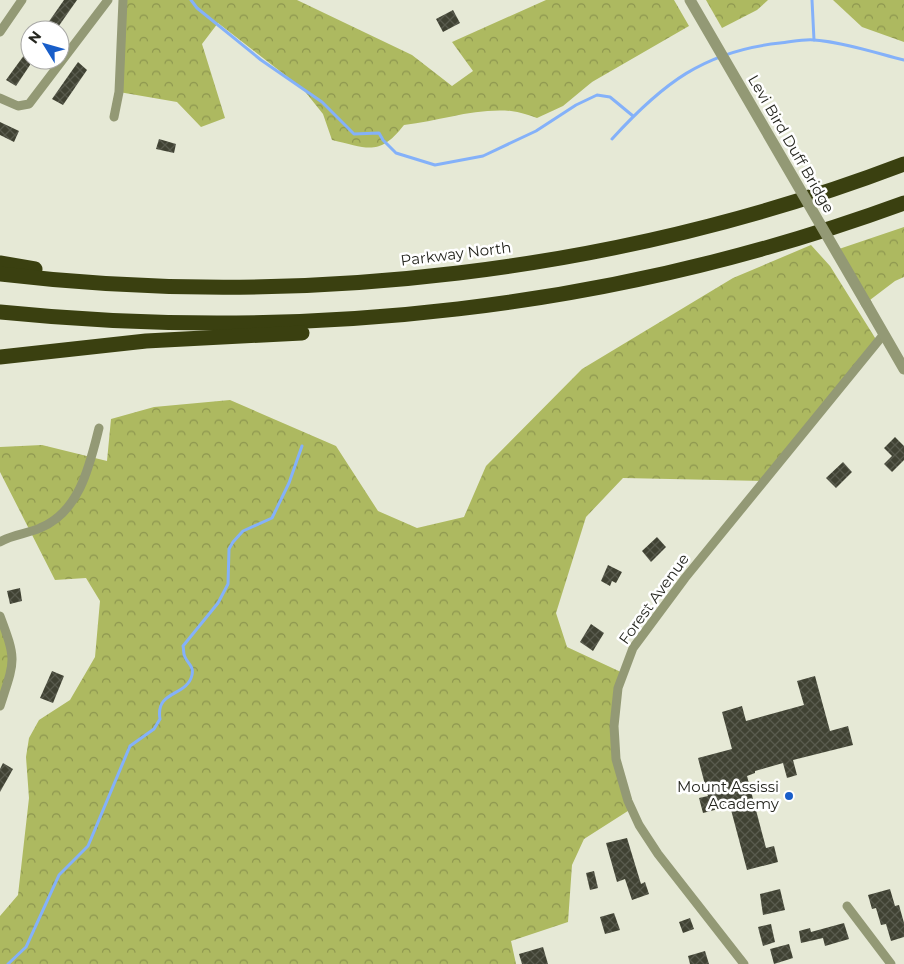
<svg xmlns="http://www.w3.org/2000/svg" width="904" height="964" viewBox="0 0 904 964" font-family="Montserrat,sans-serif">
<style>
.forest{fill:url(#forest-crowns)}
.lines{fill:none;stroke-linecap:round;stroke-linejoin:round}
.stream{stroke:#84b1f9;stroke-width:3}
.building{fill:url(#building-cross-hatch)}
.minor{stroke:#939975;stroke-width:9}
.tertiary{stroke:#939975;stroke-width:11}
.motorway{stroke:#3a4010;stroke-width:15}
.tertiary-bridge{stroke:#939975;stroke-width:11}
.poi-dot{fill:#185ec9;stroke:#fff;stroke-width:2}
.labels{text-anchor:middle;stroke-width:5;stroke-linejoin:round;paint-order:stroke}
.street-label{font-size:15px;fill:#25261f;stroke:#fff}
.poi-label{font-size:15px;fill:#25261f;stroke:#fff;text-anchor:end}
</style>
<defs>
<pattern id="forest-crowns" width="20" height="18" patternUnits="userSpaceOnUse" patternTransform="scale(1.25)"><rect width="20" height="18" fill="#adb960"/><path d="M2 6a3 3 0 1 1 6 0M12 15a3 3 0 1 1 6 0" fill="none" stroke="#8d964f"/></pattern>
<pattern id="building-cross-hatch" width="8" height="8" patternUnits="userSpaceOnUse" patternTransform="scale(1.25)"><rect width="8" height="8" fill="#404233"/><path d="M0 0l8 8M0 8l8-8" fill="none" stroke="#595b4e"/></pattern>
</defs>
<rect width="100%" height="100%" fill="#e6e9d6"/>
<!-- forest -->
<g class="forest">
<path d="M 123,0 L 297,0 L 412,55 L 452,86 L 473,71 L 452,42 L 546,0 L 674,0 L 689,26 L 592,82 L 563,106 L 537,118 C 529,115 519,112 511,111 C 474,108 440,121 404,125 C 379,157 368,148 332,140 L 323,114 L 303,89 L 218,23 L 202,44 L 225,118 L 201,127 L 177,102 L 119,92 Z"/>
<polygon points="706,0 768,0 757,10 722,28"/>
<polygon points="833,0 904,0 904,42 862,27"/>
<polygon points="904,227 904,277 895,281 866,303 836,250"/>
<polygon points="811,245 830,266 877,341 765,481 623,478 586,517 556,613 567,647 623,673 618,688 616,759 631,809 584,839 572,865 568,922 511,941 516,964 0,964 0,916 18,895 29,798 26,757 29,738 39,720 70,700 95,657 100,601 86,578 55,580 0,472 0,447 42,445 107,461 111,419 154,407 230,400 336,446 378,511 417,528 464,517 486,466 582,369 733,278"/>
<polygon points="0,616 13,650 0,706"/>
</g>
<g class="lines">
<!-- stream -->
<g class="stream">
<polyline points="191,0 197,8 261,60 322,102 354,134 379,133 383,140 396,153 435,165 483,156 536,131 576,105 597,95 610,97 633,116"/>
<polyline points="812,0 814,40"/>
<path d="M 612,139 C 662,84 704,51 780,43 C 791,42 803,39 814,40 C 843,42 876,53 904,60"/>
<path d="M 8,964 L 26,947 L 59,875 L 88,846 L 130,746 L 154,729 L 160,719 C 155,690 187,697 192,675 C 194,666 188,664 185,657 C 183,654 184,649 183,646 L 218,603 L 228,584 L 229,549 L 233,542 L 243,531 L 272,518 L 289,483 L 302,446"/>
</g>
</g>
<!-- building -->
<g class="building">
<polygon points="64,0 77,0 56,30 43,30"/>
<polygon points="453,10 460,23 443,32 436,19"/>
<polygon points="30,47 30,65 16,86 6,80"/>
<polygon points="78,62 87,70 63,105 52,99"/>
<polygon points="0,122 19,131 14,142 0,135"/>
<polygon points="159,139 176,144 174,153 156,149"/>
<polygon points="895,437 904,446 904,460 892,472 884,464 892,456 884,448"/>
<polygon points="843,462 852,472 836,488 826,478"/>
<polygon points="657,537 666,547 651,562 642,551"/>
<polygon points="608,565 622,572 616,583 612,581 610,586 601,581"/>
<polygon points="20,588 22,601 10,604 7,591"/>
<polygon points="591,624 604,633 593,651 580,642"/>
<polygon points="52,671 64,676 53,703 40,698"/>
<polygon points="815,676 830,731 848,726 853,745 793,760 797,775 787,778 783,763 755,771 755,773 747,776 766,848 774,846 778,862 747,870 730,806 703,813 699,798 708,796 698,758 732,749 722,712 742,706 746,721 804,705 797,681"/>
<polygon points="3,763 13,769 0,792 0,769"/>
<polygon points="627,838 641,884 645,882 649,894 632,900 625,879 617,882 606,843"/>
<polygon points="594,871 598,888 590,890 586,873"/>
<polygon points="780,889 785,910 763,915 760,894"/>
<polygon points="890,889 895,906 899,905 904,923 904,937 891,941 886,924 881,925 876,908 872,909 868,895"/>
<polygon points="614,913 620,930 605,934 600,917"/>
<polygon points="690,918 694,929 683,933 679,922"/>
<polygon points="844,923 849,939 825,946 823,938 801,943 799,931 810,928 811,932"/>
<polygon points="771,924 775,942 763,946 758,927"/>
<polygon points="789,944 793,958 774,964 770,949"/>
<polygon points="543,947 548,964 522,964 519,954"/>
<polygon points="705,951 709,964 690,964 688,956"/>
</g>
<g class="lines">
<!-- minor -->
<g class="minor">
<polyline points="0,32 22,0"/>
<polyline points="0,98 18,106 29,104 108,0"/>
<polyline points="114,117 119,92 123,0"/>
<path d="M 0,542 C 13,534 27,534 40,528 C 80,512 90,464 99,428"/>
<path d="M 0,616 C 17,661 15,660 0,706"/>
<polyline points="847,906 891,964"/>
<polyline points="744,964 658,854 639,825 628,801 616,759 614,726 618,688 633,648 685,578 884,334"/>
</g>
<!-- tertiary -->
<polyline class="tertiary" points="866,303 904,369"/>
<!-- motorway -->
<g class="motorway">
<polyline points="0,263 35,269"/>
<path d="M 0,274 C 300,310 621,272 904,164"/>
<path d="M 0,312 C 306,343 615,309 904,203"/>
<polyline points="0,357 146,341 302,333"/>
</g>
<!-- tertiary-bridge -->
<polyline class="tertiary-bridge" points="690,0 866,303"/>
</g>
<!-- markers -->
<circle class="poi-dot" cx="789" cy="796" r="5"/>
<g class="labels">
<!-- street labels -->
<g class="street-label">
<text transform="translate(791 144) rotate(60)" y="5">Levi Bird Duff Bridge</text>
<text transform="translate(456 254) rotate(-7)" y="5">Parkway North</text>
<text transform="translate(654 599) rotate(-54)" y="5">Forest Avenue</text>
</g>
<!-- poi labels -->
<g class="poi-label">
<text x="779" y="792">Mount Assissi<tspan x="779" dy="17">Academy</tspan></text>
</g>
</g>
<!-- north arrow -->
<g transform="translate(45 45) rotate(307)"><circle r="24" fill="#ffffff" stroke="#a8a8a5"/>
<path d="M0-4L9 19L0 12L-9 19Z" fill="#185ec9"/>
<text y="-8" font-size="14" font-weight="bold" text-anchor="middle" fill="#25261f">N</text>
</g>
</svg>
